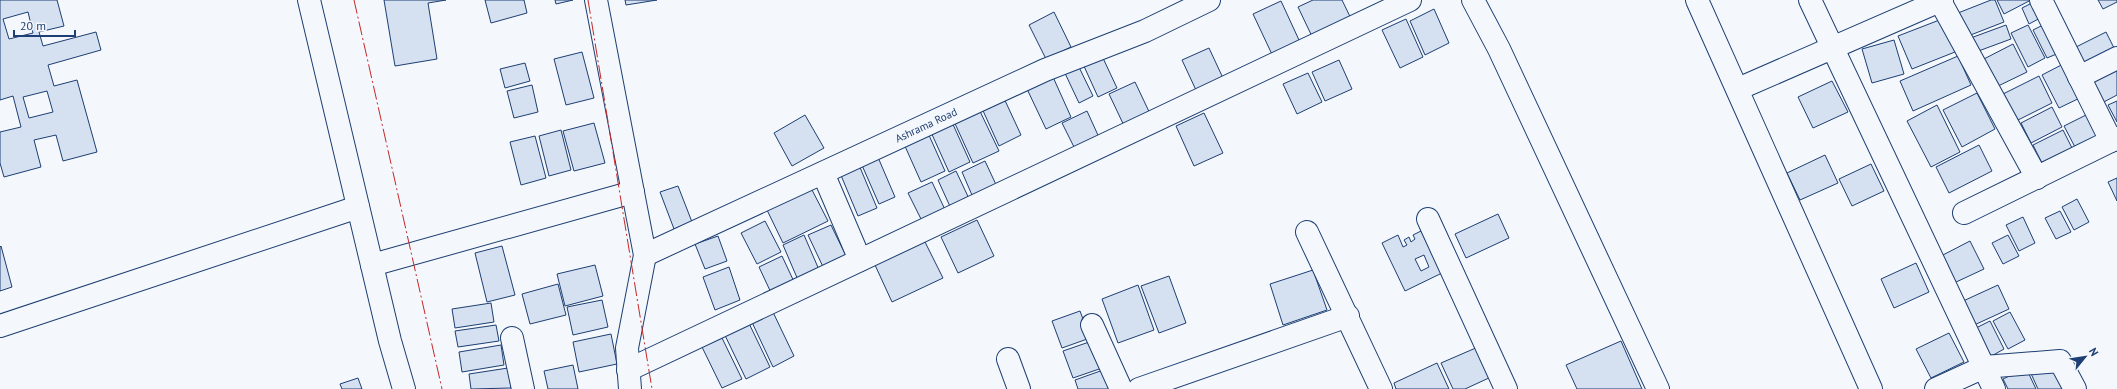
<svg xmlns="http://www.w3.org/2000/svg" width="2117" height="389" viewBox="0 0 2117 389" font-family="'PT Sans',sans-serif">
<style>
.building{fill:#d5e0f0;stroke:#1d3f73;fill-rule:evenodd}
.lines{fill:none;stroke-linecap:round;stroke-linejoin:round}
.minor-casing{stroke:#1d3f73;stroke-width:24}
.minor{stroke:#f4f7fb;stroke-width:22}
.power{stroke:#c62828;stroke-width:1;stroke-dasharray:14 3 2 3;stroke-linecap:butt}
.labels{text-anchor:middle;stroke-width:3;stroke-linejoin:round;paint-order:stroke}
.street-label{font-size:11px;fill:#1d3f73;stroke:#f4f7fb}
</style>
<rect width="100%" height="100%" fill="#f4f7fb"/>
<!-- building -->
<g class="building">
<path d="M 0,0 L 57,0 L 64,26 L 39,32 L 43,46 L 96,32 L 101,50 L 48,65 L 54,86 L 77,80 L 97,152 L 63,161 L 56,135 L 34,140 L 41,167 L 4,177 L 0,163 L 0,132 L 21,127 L 13,96 L 0,100 ZM 28,12 L 33,33 L 9,39 L 3,19 ZM 47,91 L 53,112 L 29,118 L 23,97 Z"/>
<polygon points="384,0 446,0 428,3 437,59 395,66"/>
<polygon points="485,0 524,0 527,13 491,23"/>
<polygon points="555,0 573,0 556,4"/>
<polygon points="625,0 657,0 626,5"/>
<polygon points="1313,0 1342,0 1356,29 1317,47 1298,7"/>
<polygon points="1991,0 1995,0 2004,22 1968,36 1958,13"/>
<polygon points="1997,0 2031,0 2004,14"/>
<polygon points="2098,0 2117,0 2117,2 2103,9"/>
<polygon points="1281,1 1305,53 1277,65 1253,14"/>
<polygon points="2036,1 2044,16 2029,24 2022,8"/>
<polygon points="1434,9 1449,43 1425,55 1410,21"/>
<polygon points="1054,12 1071,47 1046,59 1029,25"/>
<polygon points="1406,19 1423,57 1400,68 1382,30"/>
<polygon points="1942,19 1955,52 1912,69 1898,36"/>
<polygon points="2045,24 2059,53 2047,58 2033,30"/>
<polygon points="2006,25 2011,39 1973,53 1968,39"/>
<polygon points="2028,25 2045,58 2028,67 2011,33"/>
<polygon points="2106,32 2116,52 2080,70 2070,50"/>
<polygon points="1894,40 1904,74 1872,83 1862,49"/>
<polygon points="2013,44 2027,72 1994,88 1980,61"/>
<polygon points="1209,48 1229,91 1202,103 1182,60"/>
<polygon points="582,52 594,98 566,105 554,59"/>
<polygon points="1102,56 1117,88 1098,97 1083,64"/>
<polygon points="1958,56 1971,85 1913,111 1900,81"/>
<polygon points="1339,60 1352,89 1325,101 1312,72"/>
<polygon points="2069,61 2086,95 2059,108 2042,75"/>
<polygon points="525,63 530,81 505,88 500,69"/>
<polygon points="1077,63 1093,96 1079,103 1063,69"/>
<polygon points="2117,64 2117,95 2098,105 2086,80"/>
<polygon points="1308,73 1322,102 1297,114 1283,84"/>
<polygon points="2039,76 2052,103 2012,123 1999,96"/>
<polygon points="1053,77 1071,117 1046,129 1027,89"/>
<polygon points="1832,81 1848,112 1813,128 1798,97"/>
<polygon points="1135,82 1153,120 1127,132 1109,94"/>
<polygon points="532,85 538,112 514,118 507,91"/>
<polygon points="1977,93 1995,129 1962,147 1943,110"/>
<polygon points="1002,94 1021,135 999,146 980,104"/>
<polygon points="2117,101 2117,122 2108,105"/>
<polygon points="977,105 999,151 973,163 952,117"/>
<polygon points="1937,105 1960,152 1931,167 1907,121"/>
<polygon points="2052,107 2062,127 2031,143 2021,123"/>
<polygon points="1087,111 1102,144 1078,155 1062,123"/>
<polygon points="2094,111 2106,134 2076,149 2064,126"/>
<polygon points="1204,113 1223,153 1194,166 1176,126"/>
<polygon points="805,115 824,148 792,166 774,133"/>
<polygon points="951,120 970,162 949,172 930,130"/>
<polygon points="594,123 605,163 574,171 563,131"/>
<polygon points="561,130 571,170 549,176 539,136"/>
<polygon points="2063,130 2074,152 2044,167 2033,145"/>
<polygon points="928,133 945,171 921,182 904,144"/>
<polygon points="535,136 546,178 521,185 510,142"/>
<polygon points="1979,145 1992,171 1949,193 1936,167"/>
<polygon points="877,155 895,197 879,204 861,163"/>
<polygon points="1825,155 1838,183 1800,200 1787,173"/>
<polygon points="985,161 999,191 975,202 962,172"/>
<polygon points="1871,164 1884,191 1852,206 1839,179"/>
<polygon points="859,165 877,208 858,216 840,173"/>
<polygon points="956,171 972,205 953,213 938,180"/>
<polygon points="2117,178 2117,201 2108,182"/>
<polygon points="932,182 948,216 925,227 908,193"/>
<polygon points="678,186 692,222 674,229 660,192"/>
<polygon points="811,188 828,221 783,243 767,210"/>
<polygon points="2077,199 2089,222 2074,230 2062,207"/>
<polygon points="2060,211 2071,232 2056,239 2045,218"/>
<polygon points="1498,214 1509,238 1466,258 1455,234"/>
<polygon points="2023,217 2035,243 2019,251 2006,225"/>
<polygon points="977,220 994,256 958,273 941,237"/>
<polygon points="765,221 781,252 757,264 741,233"/>
<polygon points="831,225 848,260 825,271 808,235"/>
<path d="M 1421,231 L 1442,273 L 1405,291 L 1382,243 L 1398,235 L 1403,247 L 1407,245 L 1404,240 L 1409,237 L 1411,242 L 1415,239 L 1413,235 ZM 1424,255 L 1429,267 L 1421,271 L 1415,259 Z"/>
<polygon points="804,235 820,272 798,280 783,245"/>
<polygon points="2008,235 2019,256 2003,264 1992,243"/>
<polygon points="718,236 727,261 705,269 695,244"/>
<polygon points="1970,241 1984,269 1954,283 1941,256"/>
<polygon points="925,242 943,278 892,302 875,265"/>
<polygon points="1,246 12,287 0,291 0,247"/>
<polygon points="502,246 515,295 487,302 475,253"/>
<polygon points="782,256 796,286 773,297 759,267"/>
<polygon points="1916,263 1929,292 1894,308 1881,279"/>
<polygon points="595,265 603,296 565,306 557,274"/>
<polygon points="729,267 740,300 715,310 703,277"/>
<polygon points="1313,270 1327,310 1283,325 1270,284"/>
<polygon points="1169,276 1186,323 1159,333 1141,286"/>
<polygon points="558,284 566,315 530,324 522,294"/>
<polygon points="1138,285 1154,330 1118,343 1102,299"/>
<polygon points="1998,285 2009,309 1972,326 1961,302"/>
<polygon points="602,300 608,327 573,335 567,307"/>
<polygon points="491,303 494,322 455,328 452,309"/>
<polygon points="771,308 794,356 773,367 750,318"/>
<polygon points="1080,311 1090,338 1062,348 1052,321"/>
<polygon points="2010,312 2025,340 2008,349 1993,321"/>
<polygon points="744,313 770,367 746,379 720,325"/>
<polygon points="1990,321 2004,349 1988,358 1974,329"/>
<polygon points="496,325 499,341 458,347 455,331"/>
<polygon points="1949,333 1964,362 1931,378 1916,349"/>
<polygon points="611,334 617,364 579,372 573,342"/>
<polygon points="722,338 742,379 722,388 702,347"/>
<polygon points="1092,341 1102,368 1073,378 1063,351"/>
<polygon points="1621,341 1642,389 1577,389 1566,365"/>
<polygon points="501,345 504,365 462,372 459,352"/>
<polygon points="1478,347 1491,377 1465,389 1453,389 1441,363"/>
<polygon points="2052,355 2066,389 2038,389 2028,367"/>
<polygon points="1437,363 1449,389 1396,389 1394,383"/>
<polygon points="573,365 578,389 548,389 544,371"/>
<polygon points="508,368 511,388 471,389 469,374"/>
<polygon points="2026,368 2036,389 2008,389 2003,379"/>
<polygon points="1106,369 1113,389 1078,389 1075,380"/>
<polygon points="358,378 362,389 342,389 340,384"/>
</g>
<g class="lines">
<defs>
<g id="minor">
<polyline points="309,0 390,341 404,389"/>
<polyline points="596,0 645,255 627,348 630,389"/>
<polyline points="1473,0 1499,49 1658,389"/>
<polyline points="1697,0 1871,389"/>
<polyline points="1810,0 1994,389"/>
<polyline points="2041,0 2111,141"/>
<polyline points="1940,1 2037,178"/>
<polyline points="2079,77 2117,58"/>
<polyline points="1738,89 1942,0"/>
<polyline points="823,173 860,260"/>
<polyline points="1964,213 2117,138"/>
<polyline points="1428,219 1506,389"/>
<polyline points="1307,232 1381,389"/>
<polyline points="645,255 1045,70 1145,31 1209,0"/>
<polyline points="372,265 633,192"/>
<polyline points="1092,325 1121,389"/>
<polyline points="0,326 358,207"/>
<polyline points="512,338 523,389"/>
<polyline points="1008,359 1019,389"/>
<polyline points="628,370 1410,0"/>
<polyline points="1139,389 1348,316"/>
<polyline points="1936,389 1984,367 2060,361 2075,389"/>
</g>
</defs>
<!-- minor casing -->
<use href="#minor" class="minor-casing"/>
<!-- minor -->
<use href="#minor" class="minor"/>
<!-- power -->
<g class="power">
<polyline points="354,0 442,389"/>
<polyline points="588,0 652,389"/>
</g>
</g>
<g class="labels">
<!-- street labels -->
<g class="street-label">
<text transform="translate(926 125) rotate(-25)" y="4">Ashrama Road</text>
</g>
</g>
<!-- north arrow -->
<g transform="translate(2085 357) rotate(60)" stroke="#f4f7fb" stroke-width="3" paint-order="stroke">
<path d="M0-3L7 15L0 10L-7 15Z" fill="#1d3f73"/>
<text y="-6" font-size="11" font-weight="bold" text-anchor="middle" fill="#1d3f73">N</text>
</g>
<!-- scale -->
<path d="M14 30v6h61v-6" fill="none" stroke="#1d3f73" stroke-width="2"/>
<text x="20" y="30" font-size="12" fill="#1d3f73" stroke="#f4f7fb" stroke-width="3" paint-order="stroke">20 m</text>
</svg>
